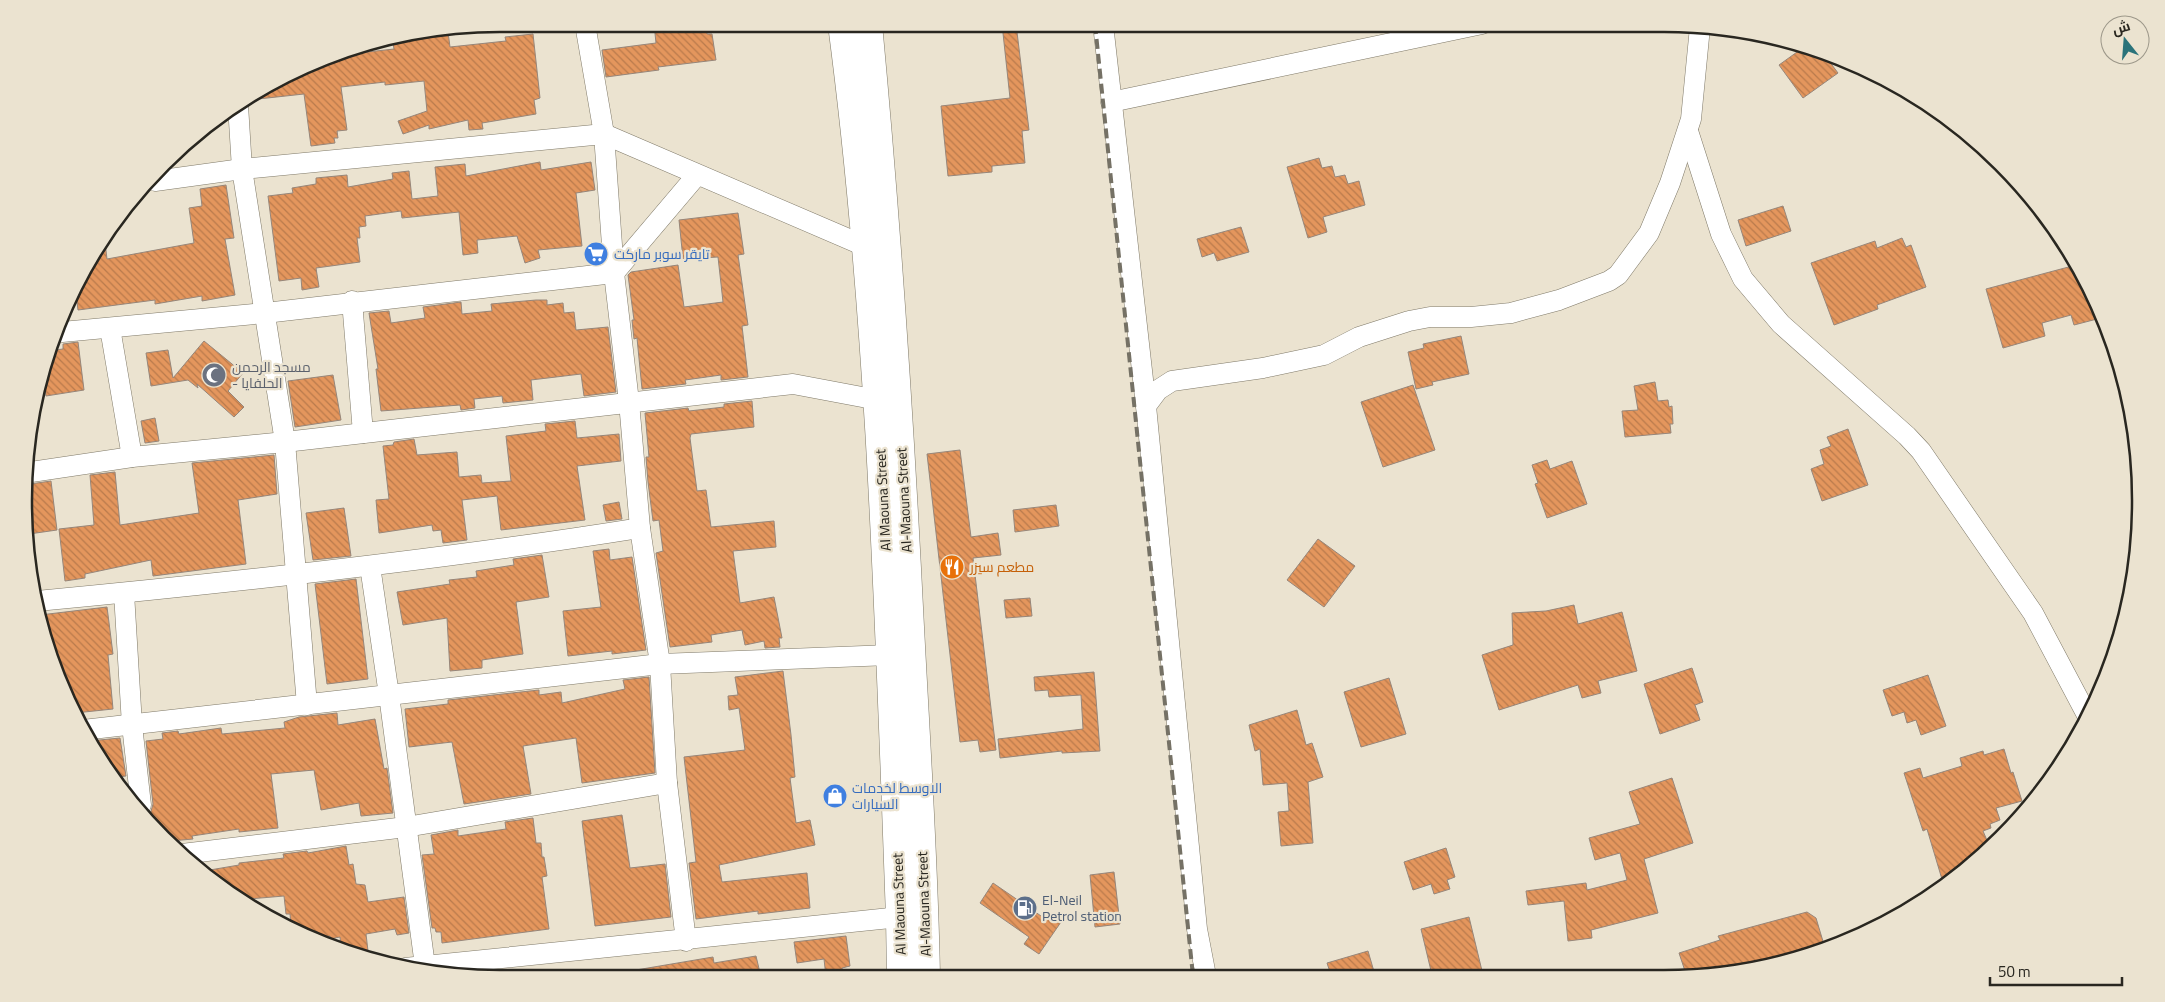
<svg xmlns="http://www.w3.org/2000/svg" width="2165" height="1002" viewBox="0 0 2165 1002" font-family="Georgia,Cairo,serif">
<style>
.building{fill:url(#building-back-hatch);stroke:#96867a}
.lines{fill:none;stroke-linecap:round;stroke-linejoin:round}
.minor-casing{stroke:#7f7968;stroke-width:21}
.highway-casing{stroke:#7f7968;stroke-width:29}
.minor{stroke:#fff;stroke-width:20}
.highway{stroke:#fff;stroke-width:28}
.rail{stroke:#757165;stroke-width:4;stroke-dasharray:10 5;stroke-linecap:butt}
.labels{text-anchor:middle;stroke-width:4.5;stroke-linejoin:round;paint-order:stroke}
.shop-label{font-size:14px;fill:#366cbe;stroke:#ebe3d0;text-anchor:start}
.worship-label{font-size:14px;fill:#5b616d;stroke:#ebe3d0;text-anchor:start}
.street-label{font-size:14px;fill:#292720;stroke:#ebe3d0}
.food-label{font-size:14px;fill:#c56008;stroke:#ebe3d0;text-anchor:start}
.service-label{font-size:14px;fill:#4e5e75;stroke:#ebe3d0;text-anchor:start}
.rim{fill:none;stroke:#292720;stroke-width:2.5}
</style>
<defs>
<pattern id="building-back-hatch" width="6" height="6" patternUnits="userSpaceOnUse" patternTransform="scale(1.25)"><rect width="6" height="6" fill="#e4965d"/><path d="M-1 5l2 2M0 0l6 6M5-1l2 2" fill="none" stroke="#b97a4c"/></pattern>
</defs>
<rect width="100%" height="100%" fill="#ebe3d0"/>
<!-- building -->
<g class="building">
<polygon points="654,24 706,24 707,34 712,34 716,60 658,67 659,70 606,77 602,50 656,43"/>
<polygon points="1002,24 1016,24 1029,130 1022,131 1025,163 992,166 992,172 948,176 941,106 1010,98"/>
<polygon points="448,32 450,47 506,41 505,37 533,34 540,98 534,100 536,114 482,123 483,129 469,130 468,120 429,129 429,125 403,134 398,121 427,111 424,81 385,85 385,82 341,87 347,130 337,131 338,138 334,138 335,143 311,146 304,94 249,100 248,98 263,88 332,56 394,49 393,43"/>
<polygon points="1804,47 1823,53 1838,73 1803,98 1779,65"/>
<polygon points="1319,158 1322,168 1332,166 1335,177 1345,175 1348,184 1359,181 1365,205 1323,217 1327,232 1308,238 1287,167"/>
<polygon points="540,162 541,170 591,162 595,190 576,193 582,246 538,250 540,258 525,263 517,236 477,240 478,253 463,255 459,212 402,218 401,211 365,216 366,226 359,227 360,238 357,238 360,262 316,268 319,287 302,290 301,278 279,281 268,196 293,193 292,188 316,184 316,178 347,175 348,187 393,179 392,173 409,171 412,199 438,196 435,167 465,164 466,176"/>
<polygon points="226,185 234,238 225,239 235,295 202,301 202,296 155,304 155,300 78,310 76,294 88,263 105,242 107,259 194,243 189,208 202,206 200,189"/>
<polygon points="1783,206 1791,231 1746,246 1738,220"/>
<polygon points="738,213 744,254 738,255 748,325 742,326 748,377 721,380 721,375 685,380 686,384 642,389 637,338 634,339 632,320 634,320 628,275 631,272 678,265 684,307 723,302 718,257 683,259 679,220"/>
<polygon points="1241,227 1249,252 1217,261 1214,253 1202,257 1197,239"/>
<polygon points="1902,238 1906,247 1911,245 1926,287 1877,305 1878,309 1834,325 1811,263 1875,241 1877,248"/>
<polygon points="2076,265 2088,287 2097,319 2074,325 2071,315 2042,323 2045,336 2003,348 1986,289"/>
<polygon points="536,300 547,300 547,305 563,303 564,313 574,312 576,330 608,327 616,392 584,396 581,374 531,380 533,400 503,403 502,396 474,399 475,408 461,410 460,405 381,411 376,369 378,369 369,313 389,311 391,323 425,318 423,307 461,302 462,314 492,311 491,304"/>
<polygon points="1461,336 1469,374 1432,382 1433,385 1416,389 1408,352 1424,348 1423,344"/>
<polygon points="204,341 243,373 228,391 244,407 234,417 197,384 198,388 188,380 151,386 146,353 168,350 173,378"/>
<polygon points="78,342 84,390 46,396 44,379 55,350 63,349 63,344"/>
<polygon points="333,375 341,420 295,427 288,381"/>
<polygon points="1655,382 1658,401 1668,400 1669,407 1672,406 1673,424 1670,424 1671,433 1625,437 1622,411 1638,410 1634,386"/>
<polygon points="1413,385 1435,450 1383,467 1361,402"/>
<polygon points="752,401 754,427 691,434 690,438 697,491 706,490 711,527 774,521 776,547 733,551 740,603 774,597 782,638 779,638 780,647 765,648 764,641 745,645 742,630 711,635 712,642 670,647 656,553 663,551 659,520 653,521 648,482 646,457 649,457 645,413 688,408 689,411 724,407 724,404"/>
<polygon points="155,418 159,441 145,443 141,421"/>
<polygon points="575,421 577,438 619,434 621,461 577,466 585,520 501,530 497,496 462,500 467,540 443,543 441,530 433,531 432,525 379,533 376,500 389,499 383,446 393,445 394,442 414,439 417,455 457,452 459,477 481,475 482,483 511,481 506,436 546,431 545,424"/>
<polygon points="1848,429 1868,485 1822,501 1811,469 1824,464 1820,450 1831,446 1827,437"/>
<polygon points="960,450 971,537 998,533 1001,555 973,558 996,750 980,752 978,740 960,742 927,454"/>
<polygon points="274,455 277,494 238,500 246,564 153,576 151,560 85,574 85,578 65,581 59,529 94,525 90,475 115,472 120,525 199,513 192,463"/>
<polygon points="1547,460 1550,469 1572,461 1587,504 1547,518 1535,484 1538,483 1532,465"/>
<polygon points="51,481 57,530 29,534 30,484"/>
<polygon points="619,502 622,519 606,521 603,505"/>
<polygon points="1056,505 1059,526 1015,532 1013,510"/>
<polygon points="344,508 351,556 313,560 306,513"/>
<polygon points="1318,539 1355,566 1324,607 1287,580"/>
<polygon points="609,549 610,560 632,557 646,650 612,654 612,651 568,656 563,611 601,607 593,551"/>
<polygon points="542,555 549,597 516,602 523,654 482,660 482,668 450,671 447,618 403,625 397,592 450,584 449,580 477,577 476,571 514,565 513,559"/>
<polygon points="356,579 368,679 327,684 315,584"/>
<polygon points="1030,598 1032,616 1006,618 1004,600"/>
<polygon points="1574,605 1578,624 1622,612 1637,671 1598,681 1601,693 1582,698 1578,685 1499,710 1482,655 1513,645 1512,613 1546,611"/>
<polygon points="107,607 113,654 108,655 113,709 75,713 49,655 40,615"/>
<polygon points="1692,668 1703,702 1695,705 1700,720 1660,734 1644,684"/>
<polygon points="783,671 791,735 795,777 790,778 796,823 810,820 815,845 719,865 722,882 807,873 810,908 758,914 758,911 696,919 689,863 696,862 684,757 745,750 739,708 729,710 728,696 738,695 735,677"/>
<polygon points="1094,672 1100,751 1062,753 1062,751 1000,758 998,739 1083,729 1081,695 1049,697 1048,690 1035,691 1034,677"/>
<polygon points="1928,675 1946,726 1921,735 1916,720 1907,723 1904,712 1892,716 1883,690"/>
<polygon points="649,677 655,773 582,783 576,738 523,746 531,794 464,804 452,742 409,747 405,709 448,704 448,700 539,690 539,695 561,692 562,703 625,689 623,680"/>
<polygon points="1389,678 1406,734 1361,747 1344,692"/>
<polygon points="1297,710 1306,745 1312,743 1323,777 1308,782 1313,843 1281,846 1278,812 1289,811 1287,783 1263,785 1260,749 1255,751 1249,725"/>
<polygon points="337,713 338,725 375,719 384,769 387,768 393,813 361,816 359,803 321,810 314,770 271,774 278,828 239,832 239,829 192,836 193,839 171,841 150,815 153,804 146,741 163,739 162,733 178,731 179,734 221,728 222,734 285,728 284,722 299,717"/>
<polygon points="120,738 126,776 119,777 89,741"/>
<polygon points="2004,749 2011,773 2013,772 2022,801 1996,808 2000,820 1990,824 1991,828 1983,831 1989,845 1976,853 1977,857 1955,879 1944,886 1927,829 1923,831 1904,773 1920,768 1923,778 1962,766 1960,758 1983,751 1984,755"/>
<polygon points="1672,778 1693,843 1644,859 1658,913 1591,930 1592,938 1568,941 1564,901 1528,905 1526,891 1586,883 1587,890 1627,880 1620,853 1595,860 1589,838 1640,824 1629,792"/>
<polygon points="622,815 630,868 665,864 671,917 595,926 582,821"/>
<polygon points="533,818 536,843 541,843 542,857 544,857 547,876 542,877 549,929 442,943 441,932 436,932 435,928 432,928 422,855 434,854 431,835 458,830 458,836 506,829 505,822"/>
<polygon points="346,846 349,865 353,864 356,884 365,885 368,902 404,897 409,933 397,935 395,929 366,934 368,951 354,953 341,949 340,937 330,939 330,936 313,939 291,925 290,914 286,914 284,896 249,899 204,871 239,865 239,863 284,858 283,854 307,851 308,853"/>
<polygon points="1446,848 1455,877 1447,880 1450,889 1434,894 1431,884 1413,890 1404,862"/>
<polygon points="1114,872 1120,924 1095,927 1090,875"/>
<polygon points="993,883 1044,918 1048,913 1061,922 1039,954 1024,944 1029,937 980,903"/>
<polygon points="1807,912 1816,918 1825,948 1727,974 1686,974 1679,953 1720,940 1718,936"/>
<polygon points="1469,917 1483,975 1432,975 1421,929"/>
<polygon points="846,936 850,966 842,968 843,977 826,977 824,959 797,963 794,942"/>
<polygon points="1368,951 1375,975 1331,975 1327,963"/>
<polygon points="756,956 761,977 637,978 636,970 713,957 714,963"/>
</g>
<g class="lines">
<defs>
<g id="minor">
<polyline points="585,24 604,134 614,273 629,402 640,528 660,664 667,783 686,941"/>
<polyline points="1103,24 1146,406"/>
<polyline points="1111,102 1482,24"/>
<polyline points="238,105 242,169 285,442 307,705"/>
<polyline points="1688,131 1721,234 1743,279 1781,324 1907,436 1921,451 2033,613 2087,715"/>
<polyline points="155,181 242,169 604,134 867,247"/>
<polyline points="352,301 363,433"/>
<polyline points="110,328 132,457"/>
<polyline points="62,332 265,313 614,273 697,175"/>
<polyline points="31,472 132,457 285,442 793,384 878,400"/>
<polyline points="370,566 389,695 425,966"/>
<polyline points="124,593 132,725 141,805"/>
<path d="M 37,601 C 238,582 440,560 640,528"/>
<polyline points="83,730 660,664 890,655"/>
<polyline points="182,854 406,827 667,783"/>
<path d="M 405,968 C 570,952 735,935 900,917"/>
<polyline points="1206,976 1197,929 1146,406 1158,390 1172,381 1263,368 1324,355 1359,337 1409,321 1430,317 1471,317 1511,313 1559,300 1609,281 1618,275 1649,233 1670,183 1691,119 1700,27"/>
</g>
<g id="highway">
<path d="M 842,24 C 881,320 889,619 900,917 L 901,977"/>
<path d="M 868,24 C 887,225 900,425 910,627 C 916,743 924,860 926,977"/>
</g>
</defs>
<!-- minor casing -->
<use href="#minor" class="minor-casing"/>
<!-- highway casing -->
<use href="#highway" class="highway-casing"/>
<!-- minor -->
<use href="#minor" class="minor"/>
<!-- highway -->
<use href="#highway" class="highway"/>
<!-- rail -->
<polyline class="rail" points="1095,24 1193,976"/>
</g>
<!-- icons -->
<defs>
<symbol id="supermarket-disc" viewBox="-11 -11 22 22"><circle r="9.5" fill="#3f7fe0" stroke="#ebe3d0"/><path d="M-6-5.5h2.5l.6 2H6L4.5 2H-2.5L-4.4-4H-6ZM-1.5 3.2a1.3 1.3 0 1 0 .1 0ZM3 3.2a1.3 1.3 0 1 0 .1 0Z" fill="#fff"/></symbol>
<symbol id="mosque-disc" viewBox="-11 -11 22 22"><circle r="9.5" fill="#6b7280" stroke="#ebe3d0"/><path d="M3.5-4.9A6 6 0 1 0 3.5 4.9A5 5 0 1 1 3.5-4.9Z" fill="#fff"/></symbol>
<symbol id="restaurant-disc" viewBox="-11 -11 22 22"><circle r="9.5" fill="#e8710a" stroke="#ebe3d0"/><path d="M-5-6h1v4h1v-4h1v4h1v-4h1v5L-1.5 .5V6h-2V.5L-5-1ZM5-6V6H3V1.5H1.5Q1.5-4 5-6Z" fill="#fff"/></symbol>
<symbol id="shop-disc" viewBox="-11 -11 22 22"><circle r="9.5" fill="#3f7fe0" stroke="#ebe3d0"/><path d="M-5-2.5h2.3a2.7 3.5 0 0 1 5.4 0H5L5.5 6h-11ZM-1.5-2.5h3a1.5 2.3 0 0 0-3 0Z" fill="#fff"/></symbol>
<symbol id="fuel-disc" viewBox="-11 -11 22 22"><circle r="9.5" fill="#5c6f8a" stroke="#ebe3d0"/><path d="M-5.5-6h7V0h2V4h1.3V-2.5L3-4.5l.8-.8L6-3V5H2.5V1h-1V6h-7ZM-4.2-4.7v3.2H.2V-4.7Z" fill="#fff"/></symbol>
</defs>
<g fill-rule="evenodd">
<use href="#supermarket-disc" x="582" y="240" width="28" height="28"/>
<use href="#mosque-disc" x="200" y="361" width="28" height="28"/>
<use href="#restaurant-disc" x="938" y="553" width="28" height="28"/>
<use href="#shop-disc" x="821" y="782" width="28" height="28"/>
<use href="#fuel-disc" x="1011" y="894" width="28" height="28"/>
</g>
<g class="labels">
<!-- shop labels -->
<g class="shop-label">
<text x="614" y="259">تايقر سوبر ماركت</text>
<text x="852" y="793">الاوسط لخدمات<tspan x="852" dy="16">السيارات</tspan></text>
</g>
<!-- worship labels -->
<g class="worship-label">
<text x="232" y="372">مسجد الرحمن<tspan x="232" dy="16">- الحلفايا</tspan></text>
</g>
<!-- street labels -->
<g class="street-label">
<text transform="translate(883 500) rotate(-93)" y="5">Al Maouna Street</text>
<text transform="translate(904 500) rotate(-93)" y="5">Al-Maouna Street</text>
<text transform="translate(899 904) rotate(-92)" y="5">Al Maouna Street</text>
<text transform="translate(924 904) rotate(-92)" y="5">Al-Maouna Street</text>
</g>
<!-- food labels -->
<g class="food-label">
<text x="970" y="572">مطعم سيزر</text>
</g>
<!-- service labels -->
<g class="service-label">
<text x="1042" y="905">El-Neil<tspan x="1042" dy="16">Petrol station</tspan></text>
</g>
</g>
<!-- crop -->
<path d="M0 0H2165V1002H0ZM500 32H1664A468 468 0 0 1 2132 500V502A468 468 0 0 1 1664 970H500A468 468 0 0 1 32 502V500A468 468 0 0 1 500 32Z" fill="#ebe3d0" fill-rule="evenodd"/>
<path class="rim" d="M500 32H1664A468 468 0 0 1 2132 500V502A468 468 0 0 1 1664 970H500A468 468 0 0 1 32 502V500A468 468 0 0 1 500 32Z"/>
<!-- north arrow -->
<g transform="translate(2125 40) rotate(343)"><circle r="24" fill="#ebe3d0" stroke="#9d988a"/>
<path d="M0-4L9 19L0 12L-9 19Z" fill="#2a737a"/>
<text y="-8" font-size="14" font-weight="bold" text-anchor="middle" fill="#292720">ش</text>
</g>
<!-- scale -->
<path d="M1990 977v8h132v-8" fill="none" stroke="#292720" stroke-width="2.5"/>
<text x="1998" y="977" font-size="15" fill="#292720" stroke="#ebe3d0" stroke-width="4" paint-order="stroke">50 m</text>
</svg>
